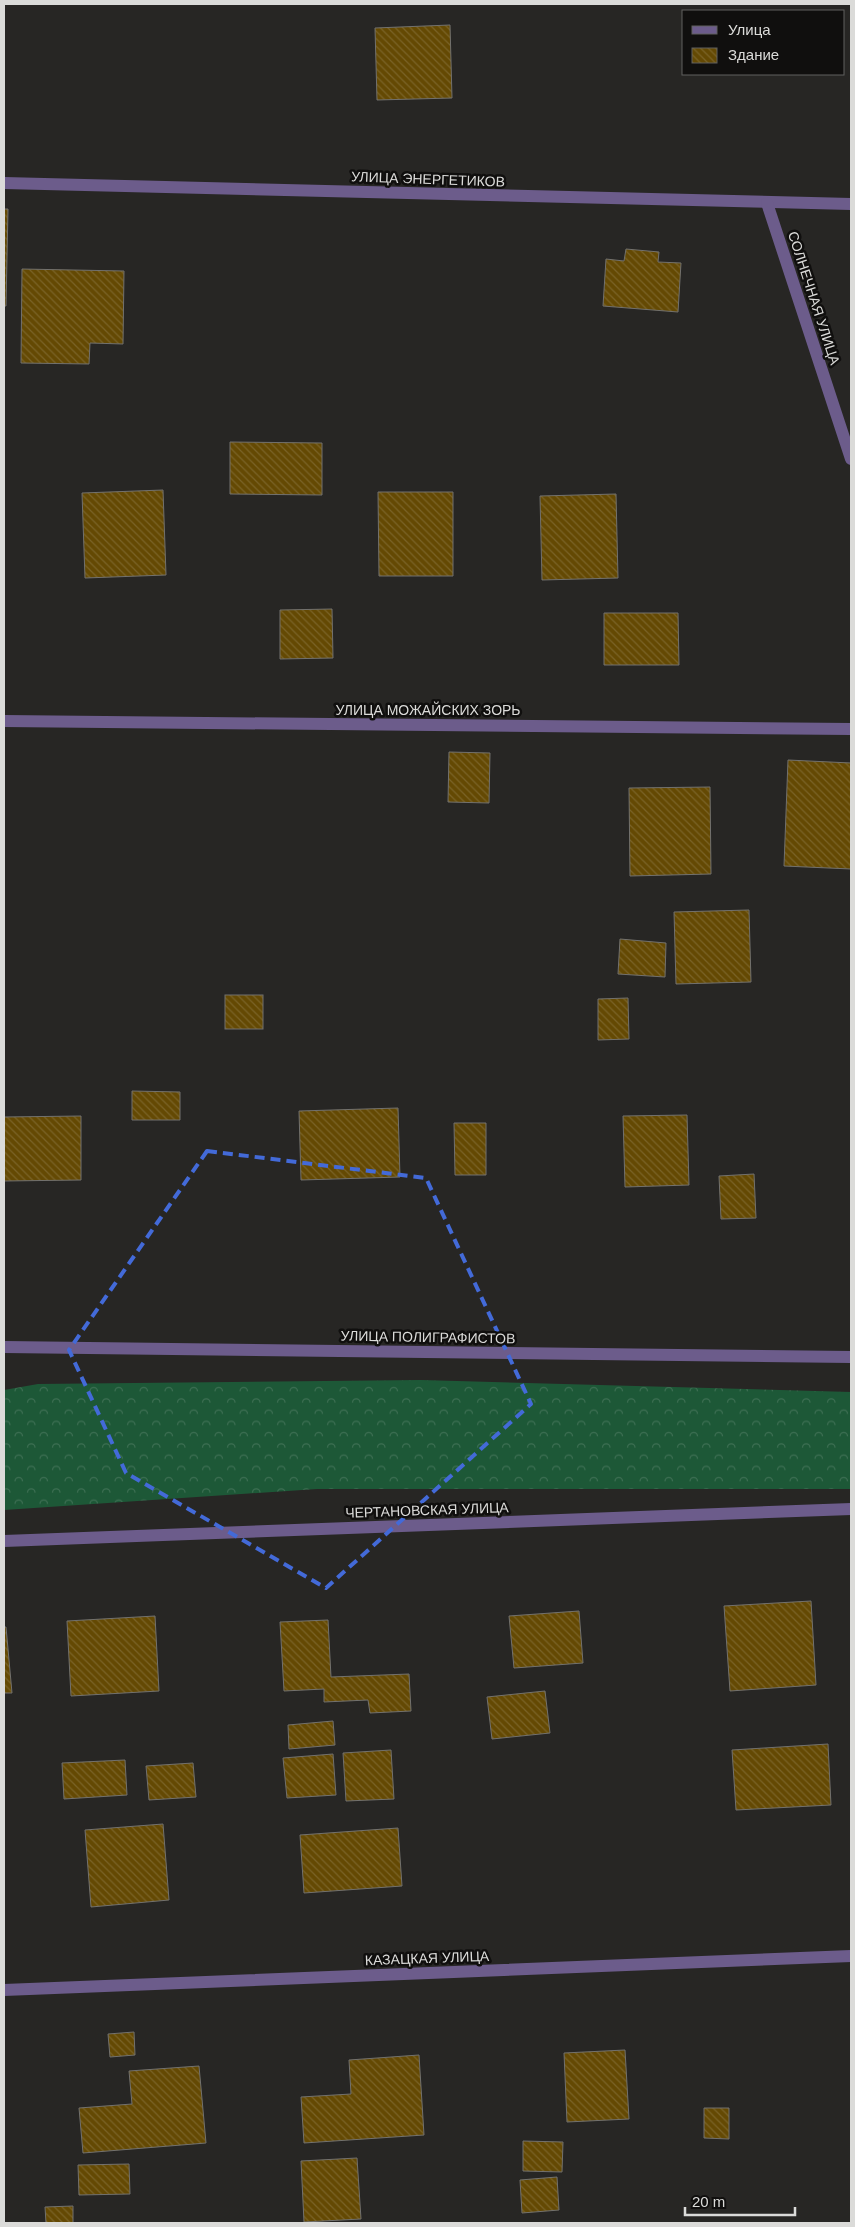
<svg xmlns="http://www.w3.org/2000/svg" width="855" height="2227" viewBox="0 0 855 2227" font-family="Arial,sans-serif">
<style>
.forest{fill:url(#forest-crowns)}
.building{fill:url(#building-back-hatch);stroke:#72716e}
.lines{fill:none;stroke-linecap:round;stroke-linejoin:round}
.minor{stroke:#6c5c8b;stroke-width:12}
.marked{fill:none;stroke:#436ad8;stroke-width:4;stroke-dasharray:10 6;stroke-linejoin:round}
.labels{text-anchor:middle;stroke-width:5;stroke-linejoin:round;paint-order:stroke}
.street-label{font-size:14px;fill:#dbdbd9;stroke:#100f0e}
</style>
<defs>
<pattern id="forest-crowns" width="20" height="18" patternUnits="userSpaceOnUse" patternTransform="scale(1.25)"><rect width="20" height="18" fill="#1d5837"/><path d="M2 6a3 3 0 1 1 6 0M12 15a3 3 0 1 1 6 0" fill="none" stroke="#3d6f53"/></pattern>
<pattern id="building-back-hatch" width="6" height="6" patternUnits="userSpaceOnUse" patternTransform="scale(1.25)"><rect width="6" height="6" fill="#644903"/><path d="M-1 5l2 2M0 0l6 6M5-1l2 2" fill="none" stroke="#7a6327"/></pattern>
</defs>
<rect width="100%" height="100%" fill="#272624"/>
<!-- forest -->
<polygon class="forest" points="421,1380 851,1392 851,1489 317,1489 4,1510 4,1390 38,1384"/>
<!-- building -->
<g class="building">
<polygon points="450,25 452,98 377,100 375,28"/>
<polygon points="4,209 8,209 6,306 4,306"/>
<polygon points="626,249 659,252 658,262 681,263 678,312 603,306 606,259 624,261"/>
<polygon points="22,269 124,271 123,344 90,343 89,364 21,363"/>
<polygon points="230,442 322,443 322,495 230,494"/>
<polygon points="163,490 166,575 85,578 82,493"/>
<polygon points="378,492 453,492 453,576 379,576"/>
<polygon points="616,494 618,578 542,580 540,496"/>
<polygon points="332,609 333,658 280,659 280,610"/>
<polygon points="604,613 678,613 679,665 604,665"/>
<polygon points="449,752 490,753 489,803 448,802"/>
<polygon points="788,760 851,763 851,869 784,866"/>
<polygon points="710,787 711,874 630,876 629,788"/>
<polygon points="749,910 751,982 676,984 674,912"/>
<polygon points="620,939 666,943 665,977 618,974"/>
<rect x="225" y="995" width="38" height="34"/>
<polygon points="628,998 629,1039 598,1040 598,999"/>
<polygon points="132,1091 180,1092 180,1120 132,1120"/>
<polygon points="398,1108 400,1177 301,1180 299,1111"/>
<polygon points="687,1115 689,1185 625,1187 623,1116"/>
<polygon points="81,1116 81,1180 4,1181 4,1117"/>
<polygon points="454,1123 486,1123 486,1175 455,1175"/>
<polygon points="754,1174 756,1218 721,1219 719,1176"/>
<polygon points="811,1601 816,1685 730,1691 724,1606"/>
<polygon points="579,1611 583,1663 514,1668 509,1616"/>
<polygon points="155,1616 159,1691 71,1696 67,1621"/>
<polygon points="328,1620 331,1677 409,1674 411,1711 370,1713 368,1700 324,1702 324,1689 284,1691 280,1622"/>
<polygon points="4,1627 6,1627 12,1693 4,1693"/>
<polygon points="545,1691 550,1733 492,1739 487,1697"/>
<polygon points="333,1721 335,1745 289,1749 288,1725"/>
<polygon points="828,1744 831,1805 736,1810 732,1750"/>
<polygon points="391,1750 394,1799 346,1801 343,1753"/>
<polygon points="333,1754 336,1795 287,1798 283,1758"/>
<polygon points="125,1760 127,1795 64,1799 62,1763"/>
<polygon points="193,1763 196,1797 149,1800 146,1766"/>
<polygon points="163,1824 169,1900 91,1907 85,1830"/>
<polygon points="398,1828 402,1886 304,1893 300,1835"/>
<polygon points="134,2032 135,2055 110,2057 108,2034"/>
<polygon points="625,2050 629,2119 567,2122 564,2053"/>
<polygon points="419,2055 424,2135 304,2143 301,2097 351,2094 349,2060"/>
<polygon points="199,2066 206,2143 83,2153 79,2108 132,2104 129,2071"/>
<polygon points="704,2108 729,2108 729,2139 704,2138"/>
<polygon points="523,2141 563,2142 562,2172 523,2171"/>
<polygon points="357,2158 361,2219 304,2222 301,2161"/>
<polygon points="129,2164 130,2194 79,2195 78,2165"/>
<polygon points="557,2177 559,2210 522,2213 520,2180"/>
<polygon points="73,2206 73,2223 46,2223 45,2207"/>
</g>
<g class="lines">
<!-- minor -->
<g class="minor">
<polyline points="4,183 851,204"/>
<polyline points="767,203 851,459"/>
<polyline points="4,721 851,729"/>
<polyline points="4,1347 851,1357"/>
<polyline points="4,1541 851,1509"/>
<polyline points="4,1990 851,1956"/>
</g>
</g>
<!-- marked area -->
<path class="marked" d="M 207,1151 L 426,1178 L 531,1404 L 326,1588 L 126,1473 L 69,1350 Z"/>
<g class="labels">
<!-- street labels -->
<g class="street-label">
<text transform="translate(428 179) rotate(2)" y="5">УЛИЦА ЭНЕРГЕТИКОВ</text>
<text transform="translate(814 298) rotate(72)" y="5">СОЛНЕЧНАЯ УЛИЦА</text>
<text x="428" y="715">УЛИЦА МОЖАЙСКИХ ЗОРЬ</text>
<text transform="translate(428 1337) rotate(1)" y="5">УЛИЦА ПОЛИГРАФИСТОВ</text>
<text transform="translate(427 1510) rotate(-2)" y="5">ЧЕРТАНОВСКАЯ УЛИЦА</text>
<text transform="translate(427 1958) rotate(-2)" y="5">КАЗАЦКАЯ УЛИЦА</text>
</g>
</g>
<!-- border -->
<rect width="855" height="2227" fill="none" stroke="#dbdbd9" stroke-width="10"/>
<!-- legend -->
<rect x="682" y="10" width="162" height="65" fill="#100f0e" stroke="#61615f"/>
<rect x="692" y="26" width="25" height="8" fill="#6c5c8b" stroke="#61615f"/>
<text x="728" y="35" font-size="15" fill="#dbdbd9">Улица</text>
<rect x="692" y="48" width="25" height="15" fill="url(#building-back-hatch)" stroke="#61615f"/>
<text x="728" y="60" font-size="15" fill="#dbdbd9">Здание</text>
<!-- scale -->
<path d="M685 2207v8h110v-8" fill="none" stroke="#dbdbd9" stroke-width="2.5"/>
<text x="692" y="2207" font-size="15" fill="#dbdbd9" stroke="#100f0e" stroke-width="4" paint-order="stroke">20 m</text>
</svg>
